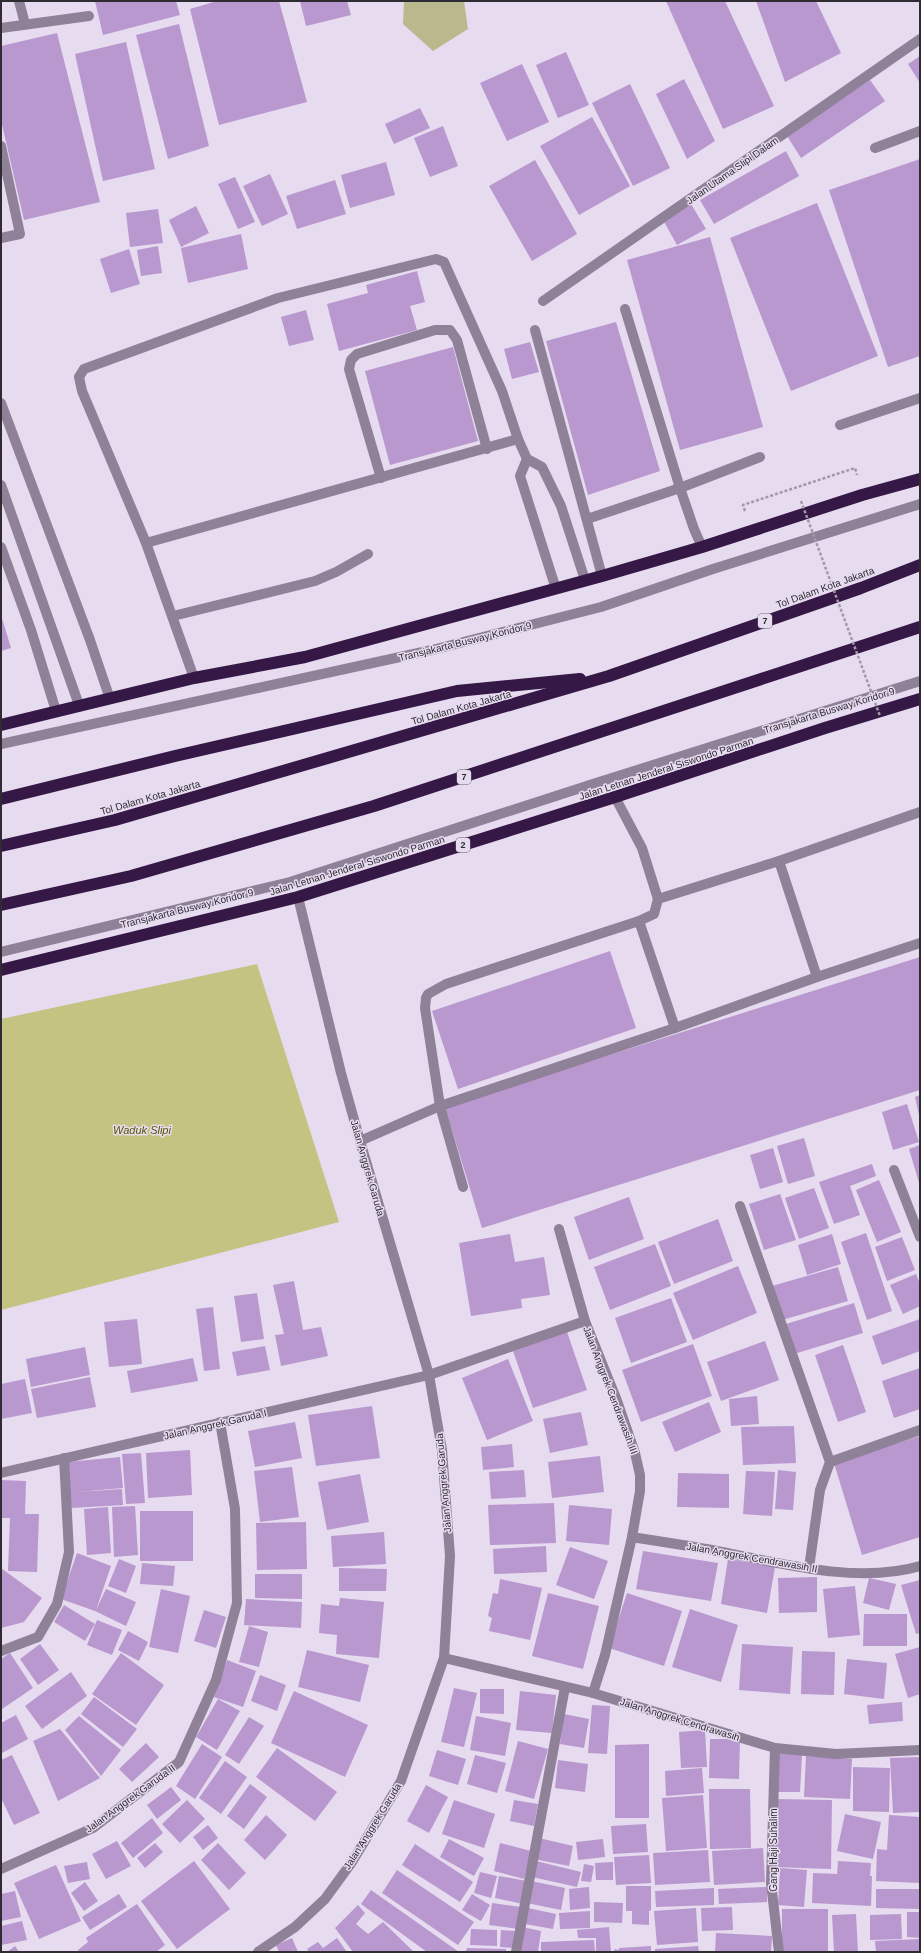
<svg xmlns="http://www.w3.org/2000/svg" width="921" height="1953" viewBox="0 0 921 1953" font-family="Helvetica,sans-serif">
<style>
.green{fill:#b9b98d}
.water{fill:#c4c381}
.building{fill:#b998cf}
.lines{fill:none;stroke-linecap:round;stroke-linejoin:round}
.path{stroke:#a299a8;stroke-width:2.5;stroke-dasharray:3 2;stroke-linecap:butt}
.minor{stroke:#8f8198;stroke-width:10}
.highway{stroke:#351846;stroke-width:12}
.path-bridge{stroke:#a299a8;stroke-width:2.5;stroke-dasharray:3 2;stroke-linecap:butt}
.labels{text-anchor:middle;stroke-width:3;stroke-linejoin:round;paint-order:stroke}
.shield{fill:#e6dbef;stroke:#66606b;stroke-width:1}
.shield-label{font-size:9px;font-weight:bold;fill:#2f2b32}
.street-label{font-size:10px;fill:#2f2b32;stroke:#e6dbef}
.water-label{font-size:11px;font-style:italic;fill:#575502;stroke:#e6dbef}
</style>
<rect width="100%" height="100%" fill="#e6dbef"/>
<!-- green -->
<polygon class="green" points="404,1 464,1 468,29 433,51 403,24"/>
<!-- water -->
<polygon class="water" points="257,964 339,1222 1,1310 1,1019"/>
<!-- building -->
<g class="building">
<polygon points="95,1 176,1 180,15 103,35"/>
<polygon points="217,1 279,1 307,102 219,125 190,9"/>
<polygon points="300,1 347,1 351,15 306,26"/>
<polygon points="666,1 725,1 774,106 723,129"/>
<polygon points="756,1 816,1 841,53 785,82"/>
<polygon points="179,24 209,146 168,159 136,35"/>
<polygon points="57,33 100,202 24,220 1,120 1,46"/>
<polygon points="126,42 155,169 103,181 75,54"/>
<polygon points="566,52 589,105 558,118 536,65"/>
<polygon points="920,56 920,83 908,64"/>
<polygon points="522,64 549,122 507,141 480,83"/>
<polygon points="684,79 715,141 687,159 656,94"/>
<polygon points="870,80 885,101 801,158 787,136"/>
<polygon points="630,84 670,168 633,186 592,103"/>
<polygon points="420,108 430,128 394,144 385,124"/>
<polygon points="592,117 630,186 579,215 540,146"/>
<polygon points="443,126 458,166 430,177 414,138"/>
<polygon points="786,151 799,176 714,224 700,200"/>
<polygon points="920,159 920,356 888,367 829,190"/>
<polygon points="535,160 577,234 532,261 489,186"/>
<polygon points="386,162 395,195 350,208 341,175"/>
<polygon points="270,174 288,214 262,226 243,186"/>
<polygon points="235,177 255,222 238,229 218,184"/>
<polygon points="335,180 346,214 297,229 286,196"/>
<polygon points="817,203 878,356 791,391 730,238"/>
<polygon points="691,204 706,229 677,245 663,220"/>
<polygon points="196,206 209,233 181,247 169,220"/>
<polygon points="158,209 163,243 130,247 126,213"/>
<polygon points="241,234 248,269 188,283 181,248"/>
<polygon points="710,237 763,427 680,450 627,260"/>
<polygon points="158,246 162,273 141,276 137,250"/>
<polygon points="129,249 140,284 111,293 100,259"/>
<polygon points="417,271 425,302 410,306 417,330 339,351 327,304 368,293 366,285"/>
<polygon points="306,310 314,340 289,346 281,317"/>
<polygon points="616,322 660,471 588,495 546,341"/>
<polygon points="530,342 539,372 512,379 504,349"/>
<polygon points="453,347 478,441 390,465 365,371"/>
<polygon points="1,615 11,648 1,651"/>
<polygon points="610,951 636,1028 458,1089 432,1011"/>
<polygon points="920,957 920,1090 482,1228 445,1107"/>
<polygon points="920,1095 920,1115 919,1115 915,1097"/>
<polygon points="907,1104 919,1142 893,1150 882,1112"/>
<polygon points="804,1138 815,1176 788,1184 777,1146"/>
<polygon points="920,1145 920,1186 909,1149"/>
<polygon points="773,1148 783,1182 760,1189 750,1155"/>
<polygon points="872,1164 876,1176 850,1186 860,1215 834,1224 819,1182"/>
<polygon points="879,1180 901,1232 877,1242 856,1190"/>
<polygon points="814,1188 829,1228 799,1239 785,1198"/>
<polygon points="780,1194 796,1240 764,1250 749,1204"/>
<polygon points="629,1197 644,1239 589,1260 574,1217"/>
<polygon points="718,1219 733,1261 674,1284 658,1242"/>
<polygon points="866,1233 892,1311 867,1320 841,1242"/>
<polygon points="510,1234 515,1262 544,1257 550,1295 521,1299 522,1308 471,1316 459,1243"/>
<polygon points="832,1234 841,1264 807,1275 798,1245"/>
<polygon points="902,1237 915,1270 887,1281 875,1247"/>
<polygon points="655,1244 671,1286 610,1310 594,1267"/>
<polygon points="738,1266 757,1313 693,1340 673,1293"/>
<polygon points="838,1267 848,1301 782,1320 772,1286"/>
<polygon points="916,1274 920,1284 920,1306 903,1314 890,1285"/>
<polygon points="294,1281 303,1330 321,1327 328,1356 281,1366 275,1335 284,1334 273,1285"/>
<polygon points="257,1293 264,1339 241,1342 234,1296"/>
<polygon points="671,1298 687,1342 631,1363 615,1318"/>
<polygon points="854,1303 863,1333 794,1354 786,1324"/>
<polygon points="213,1307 220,1369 204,1371 196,1309"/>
<polygon points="137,1319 142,1364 109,1367 104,1322"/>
<polygon points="920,1319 920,1351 882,1365 872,1336"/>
<polygon points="567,1332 587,1390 533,1408 513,1351"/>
<polygon points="765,1341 779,1380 721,1401 707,1362"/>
<polygon points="693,1344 712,1396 641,1422 622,1370"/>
<polygon points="843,1345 866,1412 838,1422 815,1355"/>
<polygon points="265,1346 270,1370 237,1376 232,1352"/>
<polygon points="85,1347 90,1375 31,1387 26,1359"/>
<polygon points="193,1358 198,1381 131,1393 127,1371"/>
<polygon points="508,1359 533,1421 487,1440 462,1378"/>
<polygon points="920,1368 920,1409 894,1418 882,1381"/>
<polygon points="90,1377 96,1407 37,1418 31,1389"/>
<polygon points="25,1379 32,1413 1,1419 1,1384"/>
<polygon points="757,1396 759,1424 731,1426 729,1399"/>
<polygon points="709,1402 721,1432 675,1452 662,1422"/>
<polygon points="372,1406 380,1458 316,1466 308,1415"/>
<polygon points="581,1412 588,1445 550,1453 543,1419"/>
<polygon points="295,1422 302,1458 255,1467 248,1431"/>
<polygon points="794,1426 796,1463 743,1465 741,1427"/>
<polygon points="920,1436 920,1537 862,1555 834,1463"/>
<polygon points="512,1444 514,1467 483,1470 481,1447"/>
<polygon points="190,1450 192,1495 148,1498 146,1453"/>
<polygon points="141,1453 145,1503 126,1504 122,1454"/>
<polygon points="600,1456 604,1492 552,1498 548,1462"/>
<polygon points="120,1457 123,1488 77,1492 122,1489 123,1505 71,1508 67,1462"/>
<polygon points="292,1467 299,1517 260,1522 254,1471"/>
<polygon points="524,1470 526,1497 491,1499 489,1472"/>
<polygon points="778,1470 796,1472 793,1510 775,1509"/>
<polygon points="746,1471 775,1472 772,1516 743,1514"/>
<polygon points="678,1473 729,1474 729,1508 677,1507"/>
<polygon points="360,1474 369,1522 327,1530 318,1482"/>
<polygon points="1,1480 26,1481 25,1514 39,1514 37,1572 8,1571 10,1518 1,1518"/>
<polygon points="554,1503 556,1543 490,1545 488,1505"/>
<polygon points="569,1505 612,1509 609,1545 566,1541"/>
<polygon points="135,1506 138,1555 114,1557 112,1507"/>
<polygon points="108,1507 111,1553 87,1555 84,1509"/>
<rect x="140" y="1511" width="53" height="50"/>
<polygon points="306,1522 307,1569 257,1570 256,1523"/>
<polygon points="384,1532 386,1564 333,1567 331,1536"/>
<polygon points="546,1546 547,1572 494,1574 493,1549"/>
<polygon points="570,1547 608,1561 594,1599 556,1585"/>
<polygon points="643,1551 718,1563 711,1601 636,1589"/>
<polygon points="77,1553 111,1566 96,1610 106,1589 136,1602 126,1626 95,1611 61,1599"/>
<polygon points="119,1559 136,1566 126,1593 108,1586"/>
<polygon points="728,1559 775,1567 767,1613 721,1604"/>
<polygon points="142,1563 175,1566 173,1586 140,1584"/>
<polygon points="1,1568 42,1598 24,1622 1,1628"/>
<polygon points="339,1568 387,1569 386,1591 339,1591"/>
<polygon points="255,1574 302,1574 302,1599 255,1598"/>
<polygon points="817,1577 817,1612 779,1613 778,1578"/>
<polygon points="869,1578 896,1584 889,1610 863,1603"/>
<polygon points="500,1579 542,1588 530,1640 489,1631 492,1618 488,1616 493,1593 498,1594"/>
<polygon points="920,1580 920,1633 916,1634 901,1585"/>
<polygon points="855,1586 860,1635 828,1638 823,1589"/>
<polygon points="161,1589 190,1596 178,1653 149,1647"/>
<polygon points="548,1593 599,1606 583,1669 532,1656"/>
<polygon points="627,1593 682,1611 664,1666 609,1648"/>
<polygon points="340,1598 384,1602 379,1658 336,1654 337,1635 319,1633 321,1604 339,1606"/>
<polygon points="246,1599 302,1602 301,1628 244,1625"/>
<polygon points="64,1605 95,1624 85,1641 54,1622"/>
<polygon points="690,1609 738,1625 721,1682 672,1667"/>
<polygon points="204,1610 226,1617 216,1648 194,1641"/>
<polygon points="864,1614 907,1614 907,1646 863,1646"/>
<polygon points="97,1620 122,1630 112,1655 87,1645"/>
<polygon points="249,1626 268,1632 259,1667 239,1662"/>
<polygon points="128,1631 148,1642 139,1661 118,1650"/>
<polygon points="40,1644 59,1670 38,1685 20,1659"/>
<polygon points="742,1644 793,1647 790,1694 739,1690"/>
<polygon points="920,1647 920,1694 908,1698 895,1654"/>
<polygon points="307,1650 369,1665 360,1702 298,1687"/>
<polygon points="802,1651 835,1652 834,1695 801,1694"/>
<polygon points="10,1653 33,1688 2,1709 1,1659"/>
<polygon points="121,1653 164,1685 136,1725 92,1694"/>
<polygon points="847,1659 887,1663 884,1699 844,1694"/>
<polygon points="227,1660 256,1671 243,1707 214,1697"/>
<polygon points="71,1672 87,1696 42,1729 25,1706"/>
<polygon points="260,1675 286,1685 277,1711 251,1701"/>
<polygon points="454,1688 477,1693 464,1747 441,1742"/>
<polygon points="480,1689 504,1689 504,1714 480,1713"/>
<polygon points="294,1691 368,1725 345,1777 271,1743"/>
<polygon points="520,1691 556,1695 552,1733 516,1730"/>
<polygon points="94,1697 137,1729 123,1747 81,1714"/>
<polygon points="218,1699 240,1711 217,1750 196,1737"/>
<polygon points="902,1702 903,1721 869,1724 867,1705"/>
<polygon points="592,1705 610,1706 607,1754 588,1753"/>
<polygon points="564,1714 589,1719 584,1748 560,1744"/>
<polygon points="16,1715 28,1739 2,1753 1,1723"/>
<polygon points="79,1716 121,1750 101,1776 65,1730"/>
<polygon points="476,1716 511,1723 505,1756 470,1750"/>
<polygon points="249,1717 264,1726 239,1764 225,1755"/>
<polygon points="60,1729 100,1778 58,1801 33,1741"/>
<polygon points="705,1730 707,1767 681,1768 679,1732"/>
<polygon points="710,1739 740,1739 739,1779 709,1778"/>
<polygon points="518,1741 548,1749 534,1799 505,1791"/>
<polygon points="146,1743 159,1757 132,1782 119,1769"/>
<polygon points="202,1744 222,1757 195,1799 176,1786"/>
<polygon points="649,1744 649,1818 615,1818 615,1745"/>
<polygon points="277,1748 337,1792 315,1821 256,1777"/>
<polygon points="437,1750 466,1759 458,1785 429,1776"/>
<polygon points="778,1753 802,1754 800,1792 776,1792"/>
<polygon points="12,1755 40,1813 14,1825 1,1798 1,1760"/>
<polygon points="475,1755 506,1763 497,1793 467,1784"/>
<polygon points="806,1756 852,1759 850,1799 804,1797"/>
<polygon points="920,1757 920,1812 893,1813 890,1758"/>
<polygon points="558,1760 588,1764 585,1792 555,1788"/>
<polygon points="225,1761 247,1777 221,1814 199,1798"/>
<polygon points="853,1767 890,1768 889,1812 853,1811"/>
<polygon points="702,1768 704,1793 666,1796 665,1771"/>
<polygon points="250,1784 267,1797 244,1829 227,1816"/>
<polygon points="426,1785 448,1797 429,1833 407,1821"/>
<polygon points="171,1787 181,1800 157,1819 147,1805"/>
<polygon points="709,1789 750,1789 751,1848 710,1849"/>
<polygon points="703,1795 707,1848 666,1851 662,1798"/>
<polygon points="774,1799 832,1800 831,1869 773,1867"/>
<polygon points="187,1800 205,1819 180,1843 162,1824"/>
<polygon points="454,1800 495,1814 484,1848 442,1834"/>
<polygon points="514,1800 538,1804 534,1826 510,1821"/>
<polygon points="845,1814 881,1822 873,1859 837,1851"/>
<polygon points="266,1815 287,1835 265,1860 244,1840"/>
<polygon points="889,1815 920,1817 920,1883 876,1881 877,1849 887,1850"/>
<polygon points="152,1818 163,1833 133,1858 121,1843"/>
<polygon points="646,1824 648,1852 613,1854 611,1826"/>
<polygon points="208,1825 218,1838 203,1850 193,1837"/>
<polygon points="539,1838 573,1846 569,1866 534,1859"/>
<polygon points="449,1839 484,1858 474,1876 440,1857"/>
<polygon points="603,1839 605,1857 578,1860 576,1842"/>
<polygon points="117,1841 131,1866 106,1879 92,1854"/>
<polygon points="155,1843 163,1852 145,1868 137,1858"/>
<polygon points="218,1843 246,1873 229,1890 201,1860"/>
<polygon points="500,1843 531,1851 524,1879 494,1871"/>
<polygon points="415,1844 473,1882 460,1902 402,1865"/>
<polygon points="763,1848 765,1882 714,1885 712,1851"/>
<polygon points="708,1850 710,1882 655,1885 653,1853"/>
<polygon points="649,1855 651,1883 616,1885 614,1857"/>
<polygon points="194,1861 230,1909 177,1949 141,1901"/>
<polygon points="536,1861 581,1872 577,1887 532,1877"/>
<polygon points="838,1861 871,1863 870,1876 872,1876 871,1906 812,1903 813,1873 837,1874"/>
<polygon points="87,1862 90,1879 68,1883 64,1866"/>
<polygon points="613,1862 613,1880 596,1880 595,1863"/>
<polygon points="584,1864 594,1866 591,1882 581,1881"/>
<polygon points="56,1865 81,1921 39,1939 14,1883"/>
<polygon points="780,1868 807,1870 804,1907 778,1905"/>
<polygon points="397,1870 474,1922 458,1945 382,1893"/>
<polygon points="480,1872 497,1876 491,1898 474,1893"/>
<polygon points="499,1876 527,1881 523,1904 495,1898"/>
<polygon points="531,1881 565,1888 561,1910 527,1903"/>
<polygon points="85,1882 98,1901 84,1911 71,1893"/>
<polygon points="626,1886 651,1886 651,1910 649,1911 649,1925 632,1924 632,1911 626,1911"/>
<polygon points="589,1887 590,1908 570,1910 569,1889"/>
<polygon points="767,1887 767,1902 719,1904 718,1889"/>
<polygon points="714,1888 714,1905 656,1907 655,1891"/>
<polygon points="876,1889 920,1889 920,1909 876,1908"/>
<polygon points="371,1890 459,1952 427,1952 361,1904"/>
<polygon points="15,1891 21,1917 1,1921 1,1894"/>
<polygon points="119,1894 127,1907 90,1930 82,1917"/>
<polygon points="472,1894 490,1905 481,1921 462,1910"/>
<polygon points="594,1902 623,1903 622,1923 594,1922"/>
<polygon points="492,1903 522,1907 519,1929 489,1925"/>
<polygon points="137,1904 165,1945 156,1952 79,1952 78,1950 88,1942 86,1938"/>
<polygon points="358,1905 365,1913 356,1924 368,1934 383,1922 414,1952 353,1952 335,1928"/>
<polygon points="732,1907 733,1930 702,1931 701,1908"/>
<polygon points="528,1908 556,1914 553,1929 525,1924"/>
<polygon points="696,1908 698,1942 657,1945 654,1911"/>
<rect x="782" y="1909" width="46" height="43"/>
<polygon points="590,1911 590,1928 560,1929 559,1913"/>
<polygon points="907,1912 920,1912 920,1938 907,1937"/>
<polygon points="856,1914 858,1952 834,1952 832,1915"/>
<polygon points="901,1914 902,1939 870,1940 870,1915"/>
<polygon points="22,1921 27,1940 1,1945 1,1926"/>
<polygon points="522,1927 541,1931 538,1952 518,1951"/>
<polygon points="609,1927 611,1952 596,1952 596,1938 578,1938 577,1930"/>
<polygon points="471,1929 497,1930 497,1946 470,1945"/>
<polygon points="501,1930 515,1931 513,1948 500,1947"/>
<polygon points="716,1933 772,1936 771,1952 715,1952"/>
<polygon points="292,1938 298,1952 279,1952 276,1945"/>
<polygon points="337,1938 347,1952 309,1952 307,1949 318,1942 323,1948"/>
<polygon points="920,1939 920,1952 876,1952 875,1941"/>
<polygon points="594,1940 595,1952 541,1952 541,1942"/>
<polygon points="15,1946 19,1952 7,1952"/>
<polygon points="651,1946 651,1952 615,1952 614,1949 619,1950 619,1948"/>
<polygon points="698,1946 699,1952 655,1952 655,1949"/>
<polygon points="467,1948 506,1949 506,1952 466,1952"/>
</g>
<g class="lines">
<!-- path -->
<polyline class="path" points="745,511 743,505 855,468 857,475"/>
<!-- minor -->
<g class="minor">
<polyline points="19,1 25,24"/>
<polyline points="1,28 89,16"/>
<polyline points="1,146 20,234 1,238"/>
<polyline points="875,148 920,131"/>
<polyline points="543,301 920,39"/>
<polyline points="625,309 680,488 694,529 702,547"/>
<polyline points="535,330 602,576"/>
<polyline points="1,403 90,640 110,699"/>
<polyline points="840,425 920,398"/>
<polyline points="527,459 520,476 556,589"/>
<polyline points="381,478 349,369 351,360 357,354 435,330 450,330 457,340 487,449"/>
<polyline points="1,485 79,705"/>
<polyline points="587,519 680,488 760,457"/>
<polyline points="146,543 518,439"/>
<polyline points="1,547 31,630 56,711"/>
<polyline points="173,616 315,581 336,572 368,554"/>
<polyline points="194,678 146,543 82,391 79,377 84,369 278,298 436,259 444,262 502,391 518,439 527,459 542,467 561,506 585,580"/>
<polyline points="1,744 432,650 601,607 713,569 920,504"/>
<polyline points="615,797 642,848 658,899"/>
<polyline points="779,861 817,977"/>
<polyline points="639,921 675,1028"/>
<polyline points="1,952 290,882 596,783 920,681"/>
<polyline points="360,1141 440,1106 675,1028 817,977 920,943"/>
<polyline points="894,1170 920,1237"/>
<polyline points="463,1187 440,1106 425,1008 426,998 428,994 446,984 639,921 654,914 658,899 779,861 920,812"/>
<polyline points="740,1206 830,1462 820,1490 809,1568"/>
<polyline points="559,1229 585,1321 616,1398 635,1453 640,1475 640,1491 632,1537 605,1655 593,1693"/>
<polyline points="830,1462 920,1430"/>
<polyline points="1,1473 429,1375 585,1321"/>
<path d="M 632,1537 C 662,1542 692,1546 722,1552 C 783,1564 859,1584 920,1566"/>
<polyline points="1,1651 38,1637 57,1604 69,1552 64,1458"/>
<polyline points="444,1658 593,1693 775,1748 836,1754 920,1750"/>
<polyline points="775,1748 771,1883 779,1952"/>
<polyline points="1,1869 93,1828 179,1762 216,1680 237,1603 235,1509 220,1422"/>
<polyline points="258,1952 295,1927 325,1899 352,1862 401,1781 444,1658 450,1556 442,1450 429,1375 360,1141 341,1073 298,897"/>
<polyline points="516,1952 565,1687"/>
</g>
<!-- highway -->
<g class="highway">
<polyline points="1,725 194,678 305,657 602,576 702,547 862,495 920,479"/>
<polyline points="1,799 175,756 457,691 580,679"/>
<polyline points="1,846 115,820 609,676 861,588 920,565"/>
<polyline points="1,905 131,876 374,806 920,627"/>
<polyline points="1,970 298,897 615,797 825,728 920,699"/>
</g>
<!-- path-bridge -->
<polyline class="path-bridge" points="801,501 880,716"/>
</g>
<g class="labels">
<!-- shield labels -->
<g class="shield">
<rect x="758" y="614" width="14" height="14" rx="3"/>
<rect x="457" y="770" width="14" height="14" rx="3"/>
<rect x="456" y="838" width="14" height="14" rx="3"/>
</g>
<g class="shield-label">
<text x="765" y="624">7</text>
<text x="464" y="780">7</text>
<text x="463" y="848">2</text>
</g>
<!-- street labels -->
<g class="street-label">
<text transform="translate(732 170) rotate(-35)" y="4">Jalan Utama Slipi Dalam</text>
<text transform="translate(825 587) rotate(-20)" y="4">Tol Dalam Kota Jakarta</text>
<text transform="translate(465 641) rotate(-14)" y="4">Transjakarta Busway Koridor 9</text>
<text transform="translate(461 707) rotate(-16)" y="4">Tol Dalam Kota Jakarta</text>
<text transform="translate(829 710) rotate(-17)" y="4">Transjakarta Busway Koridor 9</text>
<text transform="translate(666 768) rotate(-18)" y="4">Jalan Letnan Jenderal Siswondo Parman</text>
<text transform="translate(150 797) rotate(-16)" y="4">Tol Dalam Kota Jakarta</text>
<text transform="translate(357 865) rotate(-17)" y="4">Jalan Letnan Jenderal Siswondo Parman</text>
<text transform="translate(187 908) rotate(-14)" y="4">Transjakarta Busway Koridor 9</text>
<text transform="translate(368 1168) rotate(74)" y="4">Jalan Anggrek Garuda</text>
<text transform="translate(611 1390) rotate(69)" y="4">Jalan Anggrek Cendrawasih III</text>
<text transform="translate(215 1424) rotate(-13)" y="4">Jalan Anggrek Garuda I</text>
<text transform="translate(443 1483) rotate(-95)" y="4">Jalan Anggrek Garuda</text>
<text transform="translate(752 1557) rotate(10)" y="4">Jalan Anggrek Cendrawasih II</text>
<text transform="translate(680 1719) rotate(17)" y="4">Jalan Anggrek Cendrawasih</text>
<text transform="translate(130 1798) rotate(-36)" y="4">Jalan Anggrek Garuda II</text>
<text transform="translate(372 1826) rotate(-58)" y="4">Jalan Anggrek Garuda</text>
<text transform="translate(773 1850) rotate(-90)" y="4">Gang Haji Suhalim</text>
</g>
<!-- water labels -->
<g class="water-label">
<text x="142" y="1134">Waduk Slipi</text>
</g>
</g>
<!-- border -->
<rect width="921" height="1953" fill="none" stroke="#2f2b32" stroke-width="4"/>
</svg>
